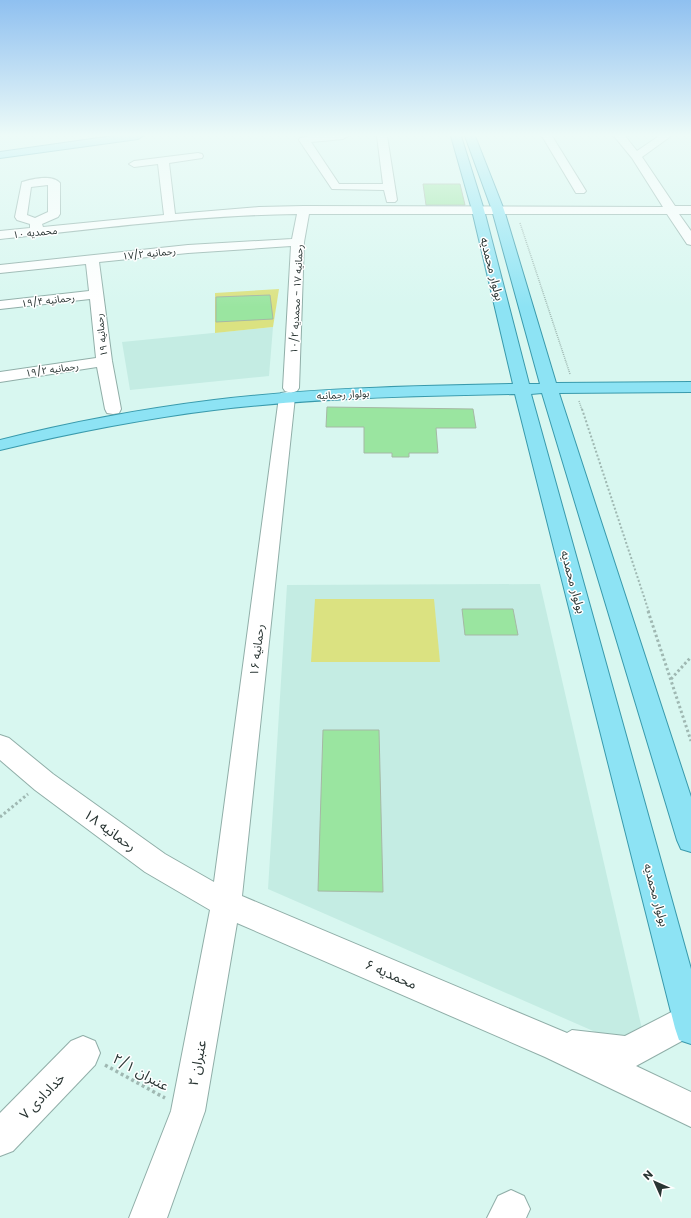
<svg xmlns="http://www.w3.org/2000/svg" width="691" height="1218" viewBox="0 0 691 1218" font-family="Poppins,'Noto Sans Arabic',sans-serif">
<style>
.built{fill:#c4ece3}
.green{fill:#dbe281}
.building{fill:#9ae5a0;stroke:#a5b8a5}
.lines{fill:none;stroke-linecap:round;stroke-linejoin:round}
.minor-casing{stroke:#90aea8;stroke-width:2}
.major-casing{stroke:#399aac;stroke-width:2}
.path-far3{stroke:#9fb8b2;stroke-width:1.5;stroke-dasharray:1 1;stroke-linecap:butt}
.path-far2{stroke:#9fb8b2;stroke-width:2;stroke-dasharray:2 2;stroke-linecap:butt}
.path-far1{stroke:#9fb8b2;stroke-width:3;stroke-dasharray:2.5 2.5;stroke-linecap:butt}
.path{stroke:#9fb8b2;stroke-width:3.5;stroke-dasharray:3 3;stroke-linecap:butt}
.minor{fill:#fff;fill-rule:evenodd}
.major{fill:#8de3f4;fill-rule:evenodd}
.labels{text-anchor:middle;stroke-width:3;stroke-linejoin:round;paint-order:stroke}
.far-street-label{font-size:10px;fill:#293533;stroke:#fff}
.street-label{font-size:12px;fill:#293533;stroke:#fff}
.near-street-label{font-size:14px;fill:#293533;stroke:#fff}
</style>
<rect width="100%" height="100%" fill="#d8f7f0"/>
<!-- built -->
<g class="built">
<polygon points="273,327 269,376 130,390 122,342"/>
<polygon points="540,584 642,1029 623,1044 268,889 287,585"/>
</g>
<!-- green -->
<g class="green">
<polygon points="279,289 273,327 215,333 215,293"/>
<polygon points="315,599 434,599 440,662 311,662"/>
</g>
<!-- building -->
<g class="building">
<polygon points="423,184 460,184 465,205 426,205"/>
<polygon points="270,295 273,319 216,322 216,297"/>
<polygon points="327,407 473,409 476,428 436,428 438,453 409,453 409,457 392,457 392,453 364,453 364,427 326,427"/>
<polygon points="462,609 513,609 518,635 465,635"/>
<polygon points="323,730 379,730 383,892 318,891"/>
</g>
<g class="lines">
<defs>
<g id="minor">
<polygon points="310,136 348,136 343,139 311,142 339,184 383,184 377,136 387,136 397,200 395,202 387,202 384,190 332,189 299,140 300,138"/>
<polygon points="542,136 552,136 586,191 584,193 576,193"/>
<path d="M 614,136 L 625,136 L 637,151 L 659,136 L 671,136 L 642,157 L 675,206 L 691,206 L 691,214 L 679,214 L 691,231 L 691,245 L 687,244 L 667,214 L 309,214 L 304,242 L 299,388 L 297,391 L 291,393 L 285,391 L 283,388 L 291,246 L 188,253 L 99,262 L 112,361 L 121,409 L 119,413 L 113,414 L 107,413 L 105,409 L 97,367 L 0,382 L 0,372 L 96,358 L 90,299 L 0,309 L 0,301 L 89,291 L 86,264 L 0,273 L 0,265 L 188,245 L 292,239 L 297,214 C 198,215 98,229 0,239 L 0,231 L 30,228 L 30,224 L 17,220 L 15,217 L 22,182 C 32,179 52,174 60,183 L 60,214 L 58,217 L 42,224 L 43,227 L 164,215 L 158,164 L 134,167 L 129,164 L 134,161 L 198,153 L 202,154 L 203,156 L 202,158 L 169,163 L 175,214 L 259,207 L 304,206 L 663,207 L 632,158 ZM 48,185 L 48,212 L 35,218 L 27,215 L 31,187 Z"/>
<polygon points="287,392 293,393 295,397 242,896 567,1033 572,1030 625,1036 689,1003 691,1004 691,1036 636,1066 691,1092 691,1127 545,1057 237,923 205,1111 167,1218 129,1218 171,1111 210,910 145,872 35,790 0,760 0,735 9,738 53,774 165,854 214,882 279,397 281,393"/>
<polygon points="83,1036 95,1041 100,1053 95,1065 13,1151 0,1156 0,1113 71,1041"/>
<polygon points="511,1190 524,1196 530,1209 526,1218 487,1218 498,1196"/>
</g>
<g id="major">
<polygon points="113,136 143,136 138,139 0,158 0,152"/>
<path d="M 451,136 L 461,136 L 484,210 L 529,384 L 540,384 L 492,210 L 465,136 L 475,136 L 504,210 L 556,383 L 691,382 L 691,392 L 559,393 L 691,797 L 691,852 L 681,849 L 677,840 L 542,393 L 531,394 L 691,969 L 691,1044 L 679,1040 L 675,1028 L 515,394 C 414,396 314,398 214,410 C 141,419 71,433 0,450 L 0,440 C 71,422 142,409 214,400 C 313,388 413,386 513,384 L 472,210 Z"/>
</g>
</defs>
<!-- minor casing -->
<use href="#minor" class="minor-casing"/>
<!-- major casing -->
<use href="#major" class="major-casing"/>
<!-- path-far3 -->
<g class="path-far3">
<polyline points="520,223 570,374"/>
<polyline points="579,401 582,410"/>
</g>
<!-- path-far2 -->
<polyline class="path-far2" points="582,409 649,612"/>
<!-- path-far1 -->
<g class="path-far1">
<polyline points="648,611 691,741"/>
<polyline points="671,679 691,657"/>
<polyline points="0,817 28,794"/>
</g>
<!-- path -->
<polyline class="path" points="105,1065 165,1098"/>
<!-- minor -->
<use href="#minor" class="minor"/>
<!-- major -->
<use href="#major" class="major"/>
</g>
<!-- sky -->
<linearGradient id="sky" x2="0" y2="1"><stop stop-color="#8fc0f0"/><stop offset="0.44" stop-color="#edfbf8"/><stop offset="1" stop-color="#edfbf8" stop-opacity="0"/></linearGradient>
<rect width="691" height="307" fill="url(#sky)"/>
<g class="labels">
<!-- far-street labels -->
<g class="far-street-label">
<text transform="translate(35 232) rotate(-6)" y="4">محمدیه ۱۰</text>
<text transform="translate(149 253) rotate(-6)" y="4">رحمانیه ۱۷/۲</text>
<text transform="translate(296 299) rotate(-87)" y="4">رحمانیه ۱۷ - محمدیه ۱۰/۲</text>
<text transform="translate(48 300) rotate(-7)" y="4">رحمانیه ۱۹/۴</text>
<text transform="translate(101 335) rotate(-97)" y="4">رحمانیه ۱۹</text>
<text transform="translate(52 369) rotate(-8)" y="4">رحمانیه ۱۹/۲</text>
<text transform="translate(343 394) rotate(-3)" y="4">بولوار رحمانیه</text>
</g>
<!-- street labels -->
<g class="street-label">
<text transform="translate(492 269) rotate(76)" y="4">بولوار محمدیه</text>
<text transform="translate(573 582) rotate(75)" y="4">بولوار محمدیه</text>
<text transform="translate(257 650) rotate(-83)" y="4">رحمانیه ۱۶</text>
<text transform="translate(656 895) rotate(75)" y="4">بولوار محمدیه</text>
</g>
<!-- near-street labels -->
<g class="near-street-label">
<text transform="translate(110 830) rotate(36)" y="5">رحمانیه ۱۸</text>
<text transform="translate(391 974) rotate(23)" y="5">محمدیه ۶</text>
<text transform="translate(197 1063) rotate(-79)" y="5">عنبران ۲</text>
<text transform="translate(141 1072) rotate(29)" y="5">عنبران ۲/۱</text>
<text transform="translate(42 1096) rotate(-46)" y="5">خدادادی ۷</text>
</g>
</g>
<!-- north arrow -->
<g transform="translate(655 1182) rotate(315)" stroke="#ffffff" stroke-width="3" paint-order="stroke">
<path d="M0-3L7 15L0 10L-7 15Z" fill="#293533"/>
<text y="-6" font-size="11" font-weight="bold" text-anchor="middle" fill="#293533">N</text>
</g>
</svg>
